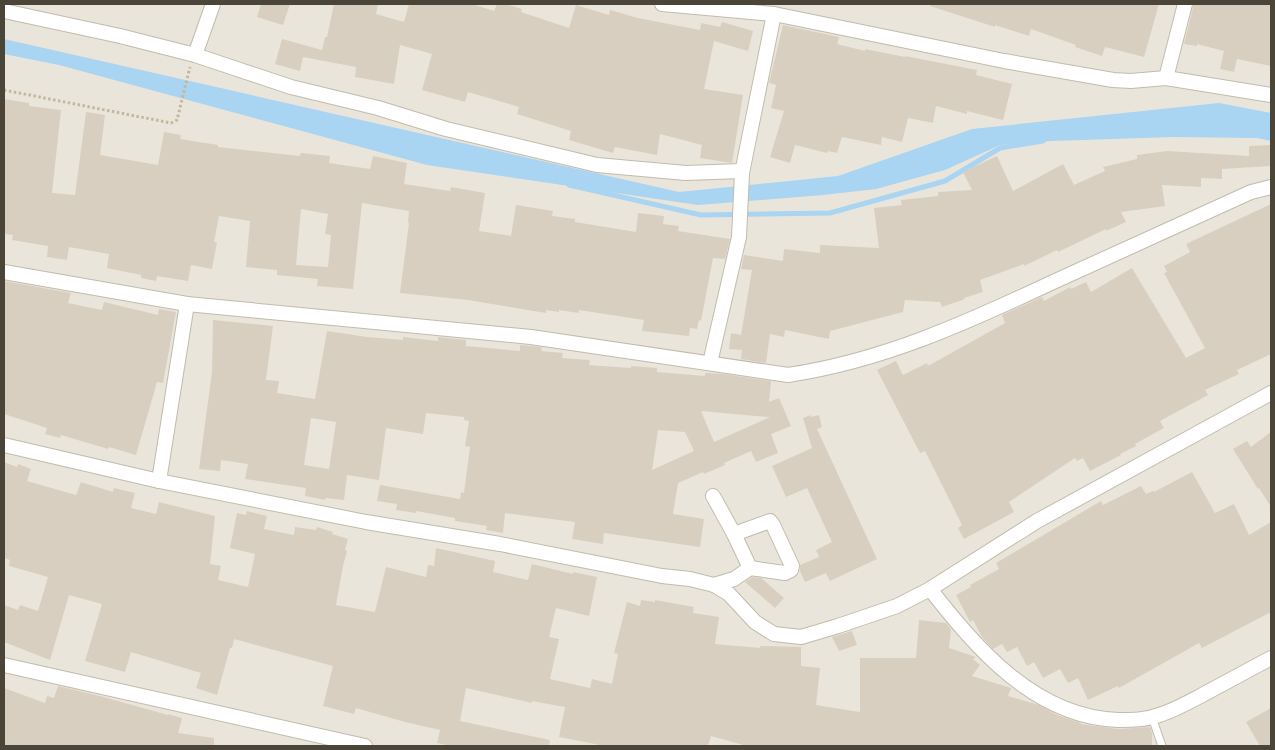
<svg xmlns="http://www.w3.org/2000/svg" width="1275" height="750" viewBox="0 0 1275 750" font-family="'Fira Sans',sans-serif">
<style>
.residential{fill:#eae5da}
.water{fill:#a9d4f2}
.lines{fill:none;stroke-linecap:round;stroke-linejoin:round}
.stream{stroke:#a9d4f2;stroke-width:5}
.building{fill:#d8cfc1;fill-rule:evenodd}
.service-casing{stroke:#c2bbae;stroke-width:9}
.minor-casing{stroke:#c2bbae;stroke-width:16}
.path{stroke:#c4b79f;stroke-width:3;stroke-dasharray:2.5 2.5;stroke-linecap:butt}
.service{stroke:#fff;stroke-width:7}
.minor{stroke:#fff;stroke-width:14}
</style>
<rect width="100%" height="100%" fill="#f6f3ec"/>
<!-- residential -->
<rect class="residential" x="4" y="4" width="1267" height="742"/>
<!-- water -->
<polygon class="water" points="4,39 679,192 838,176 972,129 1219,103 1271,113 1271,141 1257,138 1173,137 1052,141 1000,145 945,170 876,189 823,195 698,205 427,165 59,65 4,54"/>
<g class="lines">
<!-- stream -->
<polyline class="stream" points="569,185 701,215 830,213 945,181 1000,148 1043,141"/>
</g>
<!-- building -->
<g class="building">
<polygon points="261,4 290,4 283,25 257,17"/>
<polygon points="334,4 378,4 376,14 404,22 409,4 472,4 494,11 497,4 506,4 522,9 521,12 569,28 576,5 609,15 610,10 638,18 700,30 701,23 720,27 722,22 753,31 748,51 714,41 704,89 743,95 732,163 700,158 702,145 660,134 657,155 615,147 613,153 569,140 571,131 517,114 519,107 468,92 465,102 422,90 432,54 400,45 394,84 355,77 356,67 303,57 300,71 275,64 282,39 322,50 325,37 327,37"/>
<polygon points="931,4 1159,4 1144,57 1105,47 1102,56 1075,47 1076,45 1031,29 1029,36 995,25 995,27 930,6"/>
<polygon points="1194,4 1271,4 1271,66 1237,59 1234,72 1220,69 1224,51 1197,44 1197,46 1184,44"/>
<polygon points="783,25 839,37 837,44 865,51 865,49 905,57 905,56 977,70 976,75 1012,84 1003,120 967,111 967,114 936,106 933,123 908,118 902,142 882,137 881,145 842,137 837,153 828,151 827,153 795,145 790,163 770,157 784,111 771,108 776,85 769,83"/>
<path d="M 4,99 L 29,103 L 29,106 L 61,110 L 52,193 L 75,195 L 86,112 L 105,115 L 100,155 L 158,165 L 164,132 L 181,135 L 180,139 L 218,145 L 218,147 L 300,156 L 301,153 L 330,156 L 329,163 L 370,169 L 373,156 L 407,163 L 404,184 L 450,191 L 451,187 L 485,193 L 479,231 L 511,236 L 516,205 L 553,211 L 552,216 L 575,219 L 575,222 L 636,232 L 638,213 L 664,216 L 663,224 L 679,226 L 678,231 L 730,239 L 725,259 L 713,258 L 701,321 L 699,320 L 697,329 L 690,328 L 689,336 L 642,331 L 644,320 L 579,310 L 579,313 L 559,310 L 559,312 L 546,310 L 546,313 L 468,300 L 400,293 L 409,223 L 408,222 L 409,211 L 362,203 L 353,289 L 317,286 L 318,279 L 277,275 L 277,270 L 246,267 L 250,221 L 219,216 L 214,242 L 217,242 L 212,269 L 191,265 L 188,281 L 157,276 L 156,281 L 141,278 L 141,275 L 107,268 L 109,254 L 69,247 L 67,260 L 47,257 L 48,246 L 12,240 L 13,235 L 4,234 ZM 301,209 L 328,214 L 325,234 L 331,235 L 328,267 L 296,265 Z"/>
<polygon points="1271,145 1271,166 1222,169 1222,179 1201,178 1201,187 1162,185 1165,206 1121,212 1126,222 1106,231 1106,229 1058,252 1057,250 1024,266 1024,264 980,280 983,292 964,298 965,299 942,307 940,302 905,300 903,312 830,331 829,339 785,330 784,337 770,334 766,363 741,359 742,350 729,349 731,333 741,335 752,270 741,269 744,255 783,261 784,249 820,253 820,245 879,248 874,208 902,205 901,200 938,196 938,192 972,190 963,172 997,156 1013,191 1063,164 1074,185 1105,171 1103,167 1137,159 1137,155 1167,151 1249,156 1249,146"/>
<polygon points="1271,204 1271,354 1237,370 1239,374 1205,390 1208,395 1160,421 1164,428 1135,444 1136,446 1120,454 1121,455 1090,471 1083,458 1077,461 1075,458 1009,502 1014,512 964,539 958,528 962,525 925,451 920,453 877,370 896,361 903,375 927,363 928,366 1005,323 1002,315 1042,297 1044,301 1070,287 1071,289 1086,282 1091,292 1132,268 1186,358 1205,348 1164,273 1167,272 1164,266 1190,252 1186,244"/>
<polygon points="4,281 71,293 68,303 102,310 104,302 158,315 159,309 176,312 163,383 157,382 136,455 109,447 108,449 61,435 60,438 45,434 47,428 4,414"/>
<path d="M 213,320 L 273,326 L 266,380 L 279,381 L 277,393 L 315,399 L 327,331 L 367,337 L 403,340 L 403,337 L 438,341 L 438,337 L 466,340 L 466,346 L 520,351 L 520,345 L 542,347 L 541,351 L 563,353 L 562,358 L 590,360 L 589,365 L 631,368 L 631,366 L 657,368 L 657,372 L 705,376 L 705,373 L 724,374 L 771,381 L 769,402 L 779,398 L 791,426 L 771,434 L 778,453 L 756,462 L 751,451 L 724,463 L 725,465 L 704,474 L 703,472 L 678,483 L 673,514 L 704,519 L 700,547 L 604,533 L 603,544 L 572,539 L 575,522 L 505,513 L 503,533 L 486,530 L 487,526 L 455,521 L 455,518 L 416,511 L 416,513 L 396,510 L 397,504 L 377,501 L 380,485 L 460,499 L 461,492 L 464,493 L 470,447 L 465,446 L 469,421 L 464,420 L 464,417 L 426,413 L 423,434 L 386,428 L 379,480 L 347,475 L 344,500 L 325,498 L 325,500 L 305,496 L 306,488 L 245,479 L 248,464 L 221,460 L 220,471 L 199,469 L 212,372 ZM 701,411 L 768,417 L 770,417 L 714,442 ZM 311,418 L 336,422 L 329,469 L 304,465 ZM 658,430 L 685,432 L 694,451 L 652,470 Z"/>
<polygon points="811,415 811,417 819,415 822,427 817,429 877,559 830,581 826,573 805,582 800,571 800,565 819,557 816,550 832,542 807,488 786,497 772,466 812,448 803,418"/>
<polygon points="1271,432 1271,507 1259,488 1258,489 1233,449 1247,441 1251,447"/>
<polygon points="4,462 17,467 18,464 31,469 27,481 76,495 81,482 113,492 114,488 135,493 131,508 156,514 159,502 215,516 210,564 221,566 218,580 248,587 255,554 230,548 237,513 246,515 247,511 267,516 264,529 294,535 295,527 316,530 317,527 333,532 332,534 348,539 345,550 347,551 343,566 336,605 375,612 386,567 426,577 428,565 434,566 436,548 495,561 493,572 528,580 532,564 573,574 573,572 597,577 589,616 556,608 549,637 559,639 550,679 590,688 592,679 612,684 618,654 614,653 627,602 640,606 641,600 655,602 655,600 694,607 693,613 719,617 715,644 760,648 760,646 801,647 801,666 820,668 816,705 860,712 860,658 916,658 919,620 946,623 951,629 949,648 976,657 973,659 980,665 972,676 1011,688 1008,696 1039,705 1057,715 1081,723 1080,724 1118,729 1150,727 1152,733 1152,746 747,746 711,736 708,746 605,746 559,737 565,707 532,701 532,703 466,688 460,721 550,740 549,746 450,746 437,743 440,730 405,722 356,708 354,714 323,706 333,666 234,639 232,648 230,648 217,695 196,688 201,673 131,652 125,672 85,661 102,604 69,595 50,660 4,642 4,605 18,610 20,605 38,611 48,577 9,566 10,560 4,558"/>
<polygon points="1192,472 1215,513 1234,504 1249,535 1271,522 1271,612 1202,648 1199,643 1119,688 1118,686 1088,700 1078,678 1068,683 1060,669 1043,678 1034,662 1027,666 1017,647 1007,652 1002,644 993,649 982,637 973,620 970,622 956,595 971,587 970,585 999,569 996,563 1101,501 1103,505 1141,486 1146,494 1153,491 1154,492"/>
<polygon points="752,577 761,578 784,598 775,608 745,582"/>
<polygon points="852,631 857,645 839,651 832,637"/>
<polygon points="58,686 100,696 168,715 168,714 182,718 178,733 214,738 214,746 4,746 4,688 45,703 47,696 54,698"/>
<polygon points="1271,708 1271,746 1260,746 1246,722"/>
</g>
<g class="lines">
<defs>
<polyline id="service" points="1152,717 1162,746"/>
<g id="minor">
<polyline points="662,4 774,14 1004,61 1113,80 1131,81 1166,78 1271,95"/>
<polyline points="4,11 120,36 195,55 291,87 378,108 446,129 597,165 686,173 742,171"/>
<polyline points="195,55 213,4"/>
<polyline points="1166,78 1185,4"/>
<path d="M 4,272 L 187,304 L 531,337 L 788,375 C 882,361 966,323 1051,283 C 1118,253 1184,222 1251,192 L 1271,187"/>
<polyline points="710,363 739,237 742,173 774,14"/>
<polyline points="4,445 159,481 366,522 500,544 662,576 690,579 714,585 729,594 755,622 774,634 801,637 838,626 897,606 930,589 1037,521 1271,393"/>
<polyline points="159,481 187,304"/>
<polyline points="713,496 734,534 750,568 734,579 714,585"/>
<polyline points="734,534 770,521 773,525 792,566 791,570 785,573 750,568"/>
<path d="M 930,589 C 977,649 1035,717 1118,720 C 1132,720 1146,720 1159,715 C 1175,710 1189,702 1204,694 C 1226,682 1249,670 1271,658"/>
<polyline points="4,665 365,746"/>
</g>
</defs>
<!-- service casing -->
<use href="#service" class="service-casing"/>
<!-- minor casing -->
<use href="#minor" class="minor-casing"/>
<!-- path -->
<polyline class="path" points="4,90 171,123 177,120 190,67"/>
<!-- service -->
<use href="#service" class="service"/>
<!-- minor -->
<use href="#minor" class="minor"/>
</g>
<!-- border -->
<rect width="1275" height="750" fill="none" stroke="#4b4439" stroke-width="10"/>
</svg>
